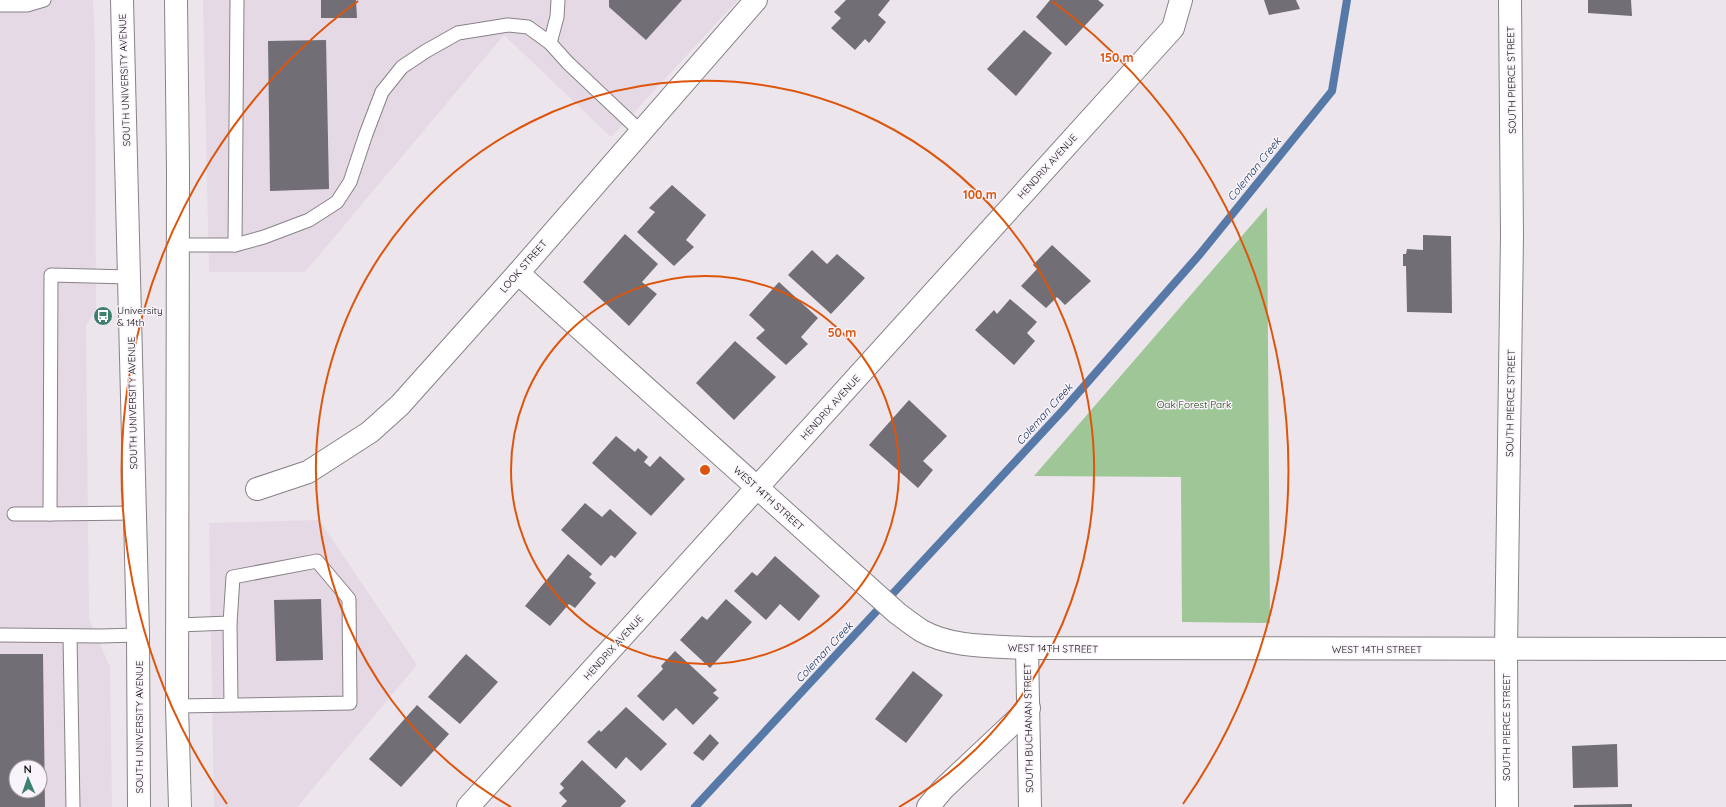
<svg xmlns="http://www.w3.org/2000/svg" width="1726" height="807" viewBox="0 0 1726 807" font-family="Quicksand,sans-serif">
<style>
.built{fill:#e5d9e6;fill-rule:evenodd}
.green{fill:#9ec697}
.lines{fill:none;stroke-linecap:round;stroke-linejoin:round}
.stream{stroke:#5779a7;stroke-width:8}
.building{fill:#716e76;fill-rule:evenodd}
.service-casing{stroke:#888288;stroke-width:15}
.minor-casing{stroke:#888288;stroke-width:24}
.secondary-casing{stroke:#888288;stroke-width:24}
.service{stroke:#fff;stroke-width:13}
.minor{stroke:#fff;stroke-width:22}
.secondary{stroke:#fff;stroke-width:22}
.ring{fill:none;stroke:#dd550c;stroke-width:2}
.labels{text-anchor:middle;stroke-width:3;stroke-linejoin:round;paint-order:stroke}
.street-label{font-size:10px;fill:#100e10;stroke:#f9f3fa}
.poi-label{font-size:10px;fill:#100e10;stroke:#f9f3fa;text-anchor:start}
.park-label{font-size:10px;fill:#143a0d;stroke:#f9f3fa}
.water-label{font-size:11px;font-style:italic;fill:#0a2b54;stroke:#f9f3fa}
.centre{fill:#dd550c;stroke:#f9f3fa;stroke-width:2}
.ring-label{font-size:12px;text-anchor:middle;font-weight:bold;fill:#dd550c;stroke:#f9f3fa;stroke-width:3;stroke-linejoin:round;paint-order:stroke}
</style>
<rect width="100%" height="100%" fill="#ece5ec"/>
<!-- built -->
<g class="built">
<path d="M 0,0 L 93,0 L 95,45 L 96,310 L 86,325 L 89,619 L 110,667 L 112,807 L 0,807 ZM 16,767 L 40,767 L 40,791 L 16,791 Z"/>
<polygon points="203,0 738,0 611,137 504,35 305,272 209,272"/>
<polygon points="319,520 417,665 297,807 214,807 209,523"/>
</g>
<!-- green -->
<polygon class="green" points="1267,207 1270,623 1182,622 1181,477 1034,476"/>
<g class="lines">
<!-- stream -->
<polyline class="stream" points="695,807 1064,409 1200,254 1332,91 1347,0"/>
</g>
<!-- building -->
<g class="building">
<polygon points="321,0 356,0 357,18 321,18"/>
<polygon points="609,0 682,0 646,40 609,7"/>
<polygon points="846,0 890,0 878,15 886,22 869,43 865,39 855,50 831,28 841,18 834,12"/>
<polygon points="1050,0 1098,0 1104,5 1066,46 1036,17"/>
<polygon points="1264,0 1296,0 1300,9 1269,15"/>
<polygon points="1588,0 1631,0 1632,16 1588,13"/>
<polygon points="1024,30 1052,53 1016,96 987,69"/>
<polygon points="326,40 329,189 270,191 268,41"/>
<polygon points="672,185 706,215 686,240 694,247 674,266 637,232 655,212 649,208"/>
<polygon points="625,234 658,264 642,282 657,294 629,326 583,282"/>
<polygon points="1423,235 1451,236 1452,313 1407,312 1406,266 1403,266 1403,254 1406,254 1407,249 1423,250"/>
<polygon points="1052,245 1091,281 1065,305 1057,297 1046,308 1021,286 1037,269 1033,265"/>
<polygon points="812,250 827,264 837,254 865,278 831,314 788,275"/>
<polygon points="779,282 818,318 801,337 808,344 786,365 756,338 765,330 749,315"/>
<polygon points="1010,299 1037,322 1027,333 1035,341 1014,365 975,330 994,310 997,314"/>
<polygon points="735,341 776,377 734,420 696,383"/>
<polygon points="909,400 947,436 923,461 933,470 918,488 869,445"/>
<polygon points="616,436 635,452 638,448 648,457 644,462 650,467 660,456 685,479 651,516 592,463"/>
<polygon points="585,503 602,517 610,509 637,533 615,558 611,555 601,566 561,530"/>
<polygon points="568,554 592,574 589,577 596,583 575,608 569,604 550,626 525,606"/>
<polygon points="775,556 820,596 799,621 780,604 766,620 734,591 752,572 757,576"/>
<polygon points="321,599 323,660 276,661 274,600"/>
<polygon points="726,599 752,622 710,668 680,640 702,616 707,620"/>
<polygon points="675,651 717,690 713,693 719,698 693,725 676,708 663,721 637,696 663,669 661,666"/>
<path d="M 0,654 L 43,654 L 45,807 L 0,807 ZM 16,767 L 40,767 L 40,791 L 16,791 Z"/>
<polygon points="466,654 498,682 460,724 428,697"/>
<polygon points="913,671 943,695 906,743 875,719"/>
<polygon points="417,705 449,734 401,787 369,759"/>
<polygon points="626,707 667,744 641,771 626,757 616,769 587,742 599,730 601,732"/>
<polygon points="710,734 719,743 703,761 693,753"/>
<polygon points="1617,744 1618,787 1573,788 1572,746"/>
<polygon points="582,760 626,801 620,807 561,807 567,801 559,793 564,788 560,784"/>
<polygon points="1632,804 1632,807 1574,807 1574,805"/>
</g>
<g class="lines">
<defs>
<g id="service">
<polyline points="0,5 27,5 44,0"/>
<polyline points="550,43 557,17 558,0"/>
<polyline points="178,245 235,245 237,0"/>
<polyline points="235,245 264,237 309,220 337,202 350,182 366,134 382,92 402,67 426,51 458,33 508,25 528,27 550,43 568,63 640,131"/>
<polyline points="129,277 51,275 50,514 135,513"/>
<polyline points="14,514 50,514"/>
<polyline points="178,625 230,623"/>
<polyline points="0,635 101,636 138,635"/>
<polyline points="70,636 73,807"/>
<polyline points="177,706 350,703 349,599 317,561 233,577 230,623 231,705"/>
</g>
<g id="minor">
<path d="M 518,273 L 897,613 C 905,619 914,626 922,631 C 952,648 994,646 1027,648 L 1726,649"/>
<polyline points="257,489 308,472 370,432 400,405 518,273 756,0"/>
<polyline points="1027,648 1030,807"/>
<path d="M 468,807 C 703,548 936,287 1173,28 L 1181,0"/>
<polyline points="928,807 943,789 1029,708"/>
<polyline points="1507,807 1506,650 1512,236 1510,0"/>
</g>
<g id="secondary">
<polyline points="122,0 138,635 139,807"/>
<polyline points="176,0 178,169 177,706 180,807"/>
</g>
</defs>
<!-- service casing -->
<use href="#service" class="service-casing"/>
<!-- minor casing -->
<use href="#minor" class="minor-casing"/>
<!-- secondary casing -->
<use href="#secondary" class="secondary-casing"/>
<!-- service -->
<use href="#service" class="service"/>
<!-- minor -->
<use href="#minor" class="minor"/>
<!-- secondary -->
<use href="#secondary" class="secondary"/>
</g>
<!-- distance rings -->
<g class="ring">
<circle cx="705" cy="470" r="194"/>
<path d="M511 807A389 389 0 1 1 899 807"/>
<path d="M227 804A583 583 0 0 1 358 1M1052 1A583 583 0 0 1 1183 804"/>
</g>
<!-- icons -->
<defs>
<symbol id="bus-disc" viewBox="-11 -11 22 22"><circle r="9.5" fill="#3e7f6f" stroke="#f9f3fa"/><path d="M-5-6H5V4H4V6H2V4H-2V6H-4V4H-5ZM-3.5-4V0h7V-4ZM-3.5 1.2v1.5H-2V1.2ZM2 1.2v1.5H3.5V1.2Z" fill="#fff"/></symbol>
</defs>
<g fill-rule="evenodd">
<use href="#bus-disc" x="92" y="305" width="22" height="22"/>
</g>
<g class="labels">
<!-- street labels -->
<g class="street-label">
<text transform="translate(124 80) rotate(-92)" y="4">SOUTH UNIVERSITY AVENUE</text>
<text transform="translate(1511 80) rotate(-91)" y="4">SOUTH PIERCE STREET</text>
<text transform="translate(1047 166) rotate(-48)" y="4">HENDRIX AVENUE</text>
<text transform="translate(523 266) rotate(-49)" y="4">LOOK STREET</text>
<text transform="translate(132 403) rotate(-91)" y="4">SOUTH UNIVERSITY AVENUE</text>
<text transform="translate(1510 403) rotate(-89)" y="4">SOUTH PIERCE STREET</text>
<text transform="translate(830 407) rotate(-48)" y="4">HENDRIX AVENUE</text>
<text transform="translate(769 498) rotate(42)" y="4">WEST 14TH STREET</text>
<text transform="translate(613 647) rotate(-48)" y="4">HENDRIX AVENUE</text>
<text transform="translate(1053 648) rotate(1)" y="4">WEST 14TH STREET</text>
<text x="1377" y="653">WEST 14TH STREET</text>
<text transform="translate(139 727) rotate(-90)" y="4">SOUTH UNIVERSITY AVENUE</text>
<text transform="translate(1506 727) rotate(-90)" y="4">SOUTH PIERCE STREET</text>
<text transform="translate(1028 728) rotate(-91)" y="4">SOUTH BUCHANAN STREET</text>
</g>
<!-- poi labels -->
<g class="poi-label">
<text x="117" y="314">University<tspan x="117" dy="12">&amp; 14th</tspan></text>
</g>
<!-- park labels -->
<g class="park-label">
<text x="1194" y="408">Oak Forest Park</text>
</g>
<!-- water labels -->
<g class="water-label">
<text transform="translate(1254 169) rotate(-51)" y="4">Coleman Creek</text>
<text transform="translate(1044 414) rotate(-48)" y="4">Coleman Creek</text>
<text transform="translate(824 652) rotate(-47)" y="4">Coleman Creek</text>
</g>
</g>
<circle cx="705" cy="470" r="6" class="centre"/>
<g class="ring-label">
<text x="1117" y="62">150 m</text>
<text x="980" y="199">100 m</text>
<text x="842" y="337">50 m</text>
</g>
<!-- north arrow -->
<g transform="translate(28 779) rotate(358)"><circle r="19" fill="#f9f3fa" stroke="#9c979c"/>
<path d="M0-3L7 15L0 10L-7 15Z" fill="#3e7f6f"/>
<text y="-6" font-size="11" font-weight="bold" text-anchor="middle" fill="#100e10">N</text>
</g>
</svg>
